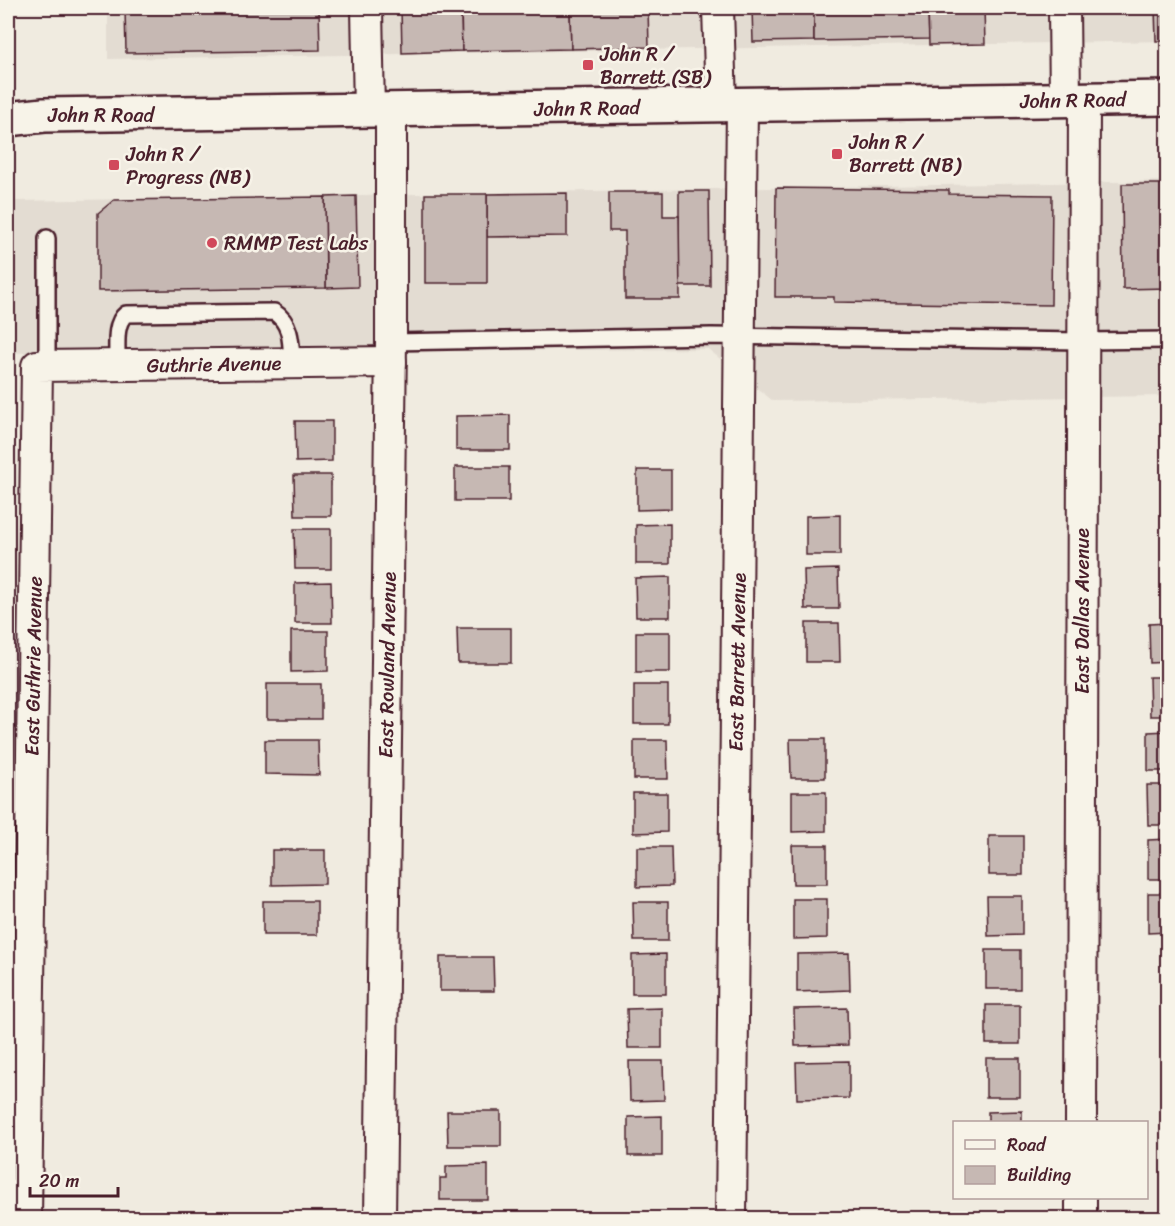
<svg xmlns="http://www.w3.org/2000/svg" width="1175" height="1226" viewBox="0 0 1175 1226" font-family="Sriracha,sans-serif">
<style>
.built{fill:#e3dcd2}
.building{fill:#c6b8b3;stroke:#4a1f2b;stroke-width:1.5}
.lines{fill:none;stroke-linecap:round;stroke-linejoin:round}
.service-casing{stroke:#4a1f2b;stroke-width:20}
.minor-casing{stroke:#4a1f2b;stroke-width:34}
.secondary-casing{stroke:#4a1f2b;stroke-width:38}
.service{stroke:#f7f3e8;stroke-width:15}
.minor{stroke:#f7f3e8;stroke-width:30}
.secondary{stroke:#f7f3e8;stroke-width:33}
.poi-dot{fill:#d1495b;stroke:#f7f3e8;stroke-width:2}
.labels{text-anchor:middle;stroke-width:5;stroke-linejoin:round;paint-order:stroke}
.poi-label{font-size:20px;fill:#4a1f2b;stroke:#f7f3e8;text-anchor:start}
.street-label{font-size:20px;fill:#4a1f2b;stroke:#f7f3e8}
</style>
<rect width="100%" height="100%" fill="#f0ebe0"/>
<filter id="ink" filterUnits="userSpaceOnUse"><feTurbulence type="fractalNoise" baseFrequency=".0167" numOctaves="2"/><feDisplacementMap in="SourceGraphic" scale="12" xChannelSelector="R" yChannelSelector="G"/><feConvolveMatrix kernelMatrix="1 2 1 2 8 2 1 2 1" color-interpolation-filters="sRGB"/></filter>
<g filter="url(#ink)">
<!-- built -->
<g class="built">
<polygon points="108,8 1167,8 1168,41 108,59"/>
<polygon points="1167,181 1167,396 773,401 708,349 423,351 346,347 8,353 8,210 16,201"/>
</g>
<!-- building -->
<g class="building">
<polygon points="125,8 319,8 320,50 126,53"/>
<polygon points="401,8 461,8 462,51 402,53"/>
<polygon points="461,8 570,8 571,49 462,51"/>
<polygon points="570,8 648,8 649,47 571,49"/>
<polygon points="752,8 814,8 814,41 753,42"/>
<polygon points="814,8 928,8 929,39 814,41"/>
<polygon points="928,8 984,8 985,44 929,45"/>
<polygon points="1155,8 1168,8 1168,41 1156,41"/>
<polygon points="1122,184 1168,184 1168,288 1123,289"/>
<polygon points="776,188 949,190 949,194 1052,195 1051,305 834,302 834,297 775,297"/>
<polygon points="679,191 709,191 710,286 679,286"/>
<polygon points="609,192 663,192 663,216 679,216 680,299 625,299 625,231 609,231"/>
<polygon points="567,193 567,236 487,237 487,194"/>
<rect x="425" y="194" width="62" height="89"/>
<polygon points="356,196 358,287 326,288 325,197"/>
<polygon points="325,197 326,288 98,291 98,213 114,200"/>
<polygon points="510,415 510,450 456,450 456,416"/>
<polygon points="295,421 332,421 332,461 296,462"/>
<rect x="455" y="467" width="54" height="34"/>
<polygon points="637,470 671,470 671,509 637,510"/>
<polygon points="294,475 331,475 331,516 295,516"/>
<polygon points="840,515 840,555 806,555 806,516"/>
<polygon points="670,524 670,564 636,564 636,525"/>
<polygon points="294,529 331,529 331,569 295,569"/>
<polygon points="838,569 839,609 805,609 804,570"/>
<polygon points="670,577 670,617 636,617 635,578"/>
<polygon points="331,582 332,623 295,623 295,583"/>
<polygon points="806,623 839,623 840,662 806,662"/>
<polygon points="1168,623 1168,662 1150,663 1149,624"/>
<polygon points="457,628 511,628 511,663 458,663"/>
<polygon points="291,631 328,631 328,671 291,672"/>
<rect x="636" y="632" width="34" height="40"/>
<polygon points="1149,677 1168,677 1168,716 1150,716"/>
<rect x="267" y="684" width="54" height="35"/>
<rect x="634" y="685" width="34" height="39"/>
<polygon points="1168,731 1168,771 1148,771 1148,732"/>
<polygon points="790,739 825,739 825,778 791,778"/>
<polygon points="265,740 318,740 319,775 265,774"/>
<polygon points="634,740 667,740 668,779 634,779"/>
<polygon points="1147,785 1168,785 1168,825 1148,825"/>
<polygon points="792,792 826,792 826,831 792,832"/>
<polygon points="633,793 667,793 667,832 633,833"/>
<rect x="989" y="836" width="34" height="39"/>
<polygon points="1168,839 1168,879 1148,879 1148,840"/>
<polygon points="792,845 827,845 827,884 793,884"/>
<polygon points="637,847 671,847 672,886 637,887"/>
<polygon points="272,850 325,850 325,884 272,885"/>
<polygon points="1148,893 1168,893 1168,932 1148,933"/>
<polygon points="987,896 1022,896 1022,935 988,936"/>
<polygon points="793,899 827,899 827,938 793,939"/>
<rect x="263" y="901" width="54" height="34"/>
<polygon points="633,902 668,902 668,941 634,941"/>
<rect x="986" y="950" width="34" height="39"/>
<polygon points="849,953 850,990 797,992 797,954"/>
<polygon points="666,954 666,994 632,994 632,955"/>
<polygon points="440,957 493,957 494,991 440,991"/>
<rect x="986" y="1005" width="34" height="39"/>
<polygon points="662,1008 662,1048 628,1048 627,1009"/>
<polygon points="847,1008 848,1045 795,1046 794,1009"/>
<rect x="986" y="1058" width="34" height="39"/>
<polygon points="629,1061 663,1061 664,1100 630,1101"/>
<polygon points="849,1061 849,1098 797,1099 796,1062"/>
<polygon points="447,1111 501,1111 501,1146 448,1146"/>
<polygon points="1022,1111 1022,1122 988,1122 988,1112"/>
<polygon points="662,1116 662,1156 628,1156 628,1117"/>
<polygon points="488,1165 488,1200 440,1200 440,1178 446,1178 446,1166"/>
</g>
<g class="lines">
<defs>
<g id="service">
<polyline points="47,238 47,366"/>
<polyline points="391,342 711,336 1083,341 1168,340"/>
<path d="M 117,365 C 118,350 113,324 126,314 L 274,312 C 292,323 291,344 292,363"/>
</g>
<g id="minor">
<polyline points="367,8 369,111"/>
<polyline points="718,8 721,105"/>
<polyline points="1064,8 1065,100"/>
<polyline points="1081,1122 1084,100"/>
<polyline points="26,1218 37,366 391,362"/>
<polyline points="380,1218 391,342 391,111"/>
<polyline points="731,1218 742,105"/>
<polyline points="1081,1218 1081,1198"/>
</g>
<polyline id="secondary" points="8,119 44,115 1168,98"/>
</defs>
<!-- service casing -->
<use href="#service" class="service-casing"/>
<!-- minor casing -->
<use href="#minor" class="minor-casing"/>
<!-- secondary casing -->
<use href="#secondary" class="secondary-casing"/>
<!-- service -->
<use href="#service" class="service"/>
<!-- minor -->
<use href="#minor" class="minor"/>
<!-- secondary -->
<use href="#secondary" class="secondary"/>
</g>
</g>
<!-- markers -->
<g class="poi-dot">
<rect x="582" y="59" width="12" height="12" rx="3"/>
<rect x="831" y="148" width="12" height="12" rx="3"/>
<rect x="108" y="159" width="12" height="12" rx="3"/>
<circle cx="212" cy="243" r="6"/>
</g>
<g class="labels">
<!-- poi labels -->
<g class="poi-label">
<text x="600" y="61">John R /<tspan x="600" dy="23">Barrett (SB)</tspan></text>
<text x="849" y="149">John R /<tspan x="849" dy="23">Barrett (NB)</tspan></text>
<text x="126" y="161">John R /<tspan x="126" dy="23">Progress (NB)</tspan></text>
<text x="224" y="250">RMMP Test Labs</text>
</g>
<!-- street labels -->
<g class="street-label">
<text transform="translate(1073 100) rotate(-1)" y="7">John R Road</text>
<text transform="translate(587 108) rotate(-1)" y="7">John R Road</text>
<text x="101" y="122">John R Road</text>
<text transform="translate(214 364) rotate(-1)" y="7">Guthrie Avenue</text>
<text transform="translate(1082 611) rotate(-90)" y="7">East Dallas Avenue</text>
<text transform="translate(737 662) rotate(-89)" y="7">East Barrett Avenue</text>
<text transform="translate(387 665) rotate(-89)" y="7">East Rowland Avenue</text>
<text transform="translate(33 666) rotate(-89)" y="7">East Guthrie Avenue</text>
</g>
</g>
<!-- margin -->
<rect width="1175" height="1226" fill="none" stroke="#f7f3e8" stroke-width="30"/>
<rect x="15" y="15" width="1145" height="1196" fill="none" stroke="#4a1f2b" stroke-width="2" filter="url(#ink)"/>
<!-- legend -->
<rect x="953" y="1121" width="195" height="78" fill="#f7f3e8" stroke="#b29e9c" stroke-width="1.5"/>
<rect x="965" y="1140" width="30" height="9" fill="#f7f3e8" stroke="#b29e9c" stroke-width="1.5"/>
<text x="1007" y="1151" font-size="18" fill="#4a1f2b">Road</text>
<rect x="965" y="1166" width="30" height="18" fill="#c6b8b3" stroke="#b29e9c" stroke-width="1.5"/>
<text x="1007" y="1181" font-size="18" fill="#4a1f2b">Building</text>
<!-- scale -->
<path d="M30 1187v9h88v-9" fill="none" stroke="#4a1f2b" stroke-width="3"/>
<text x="39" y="1187" font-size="18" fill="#4a1f2b" stroke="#f7f3e8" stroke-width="4.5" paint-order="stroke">20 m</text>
</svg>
